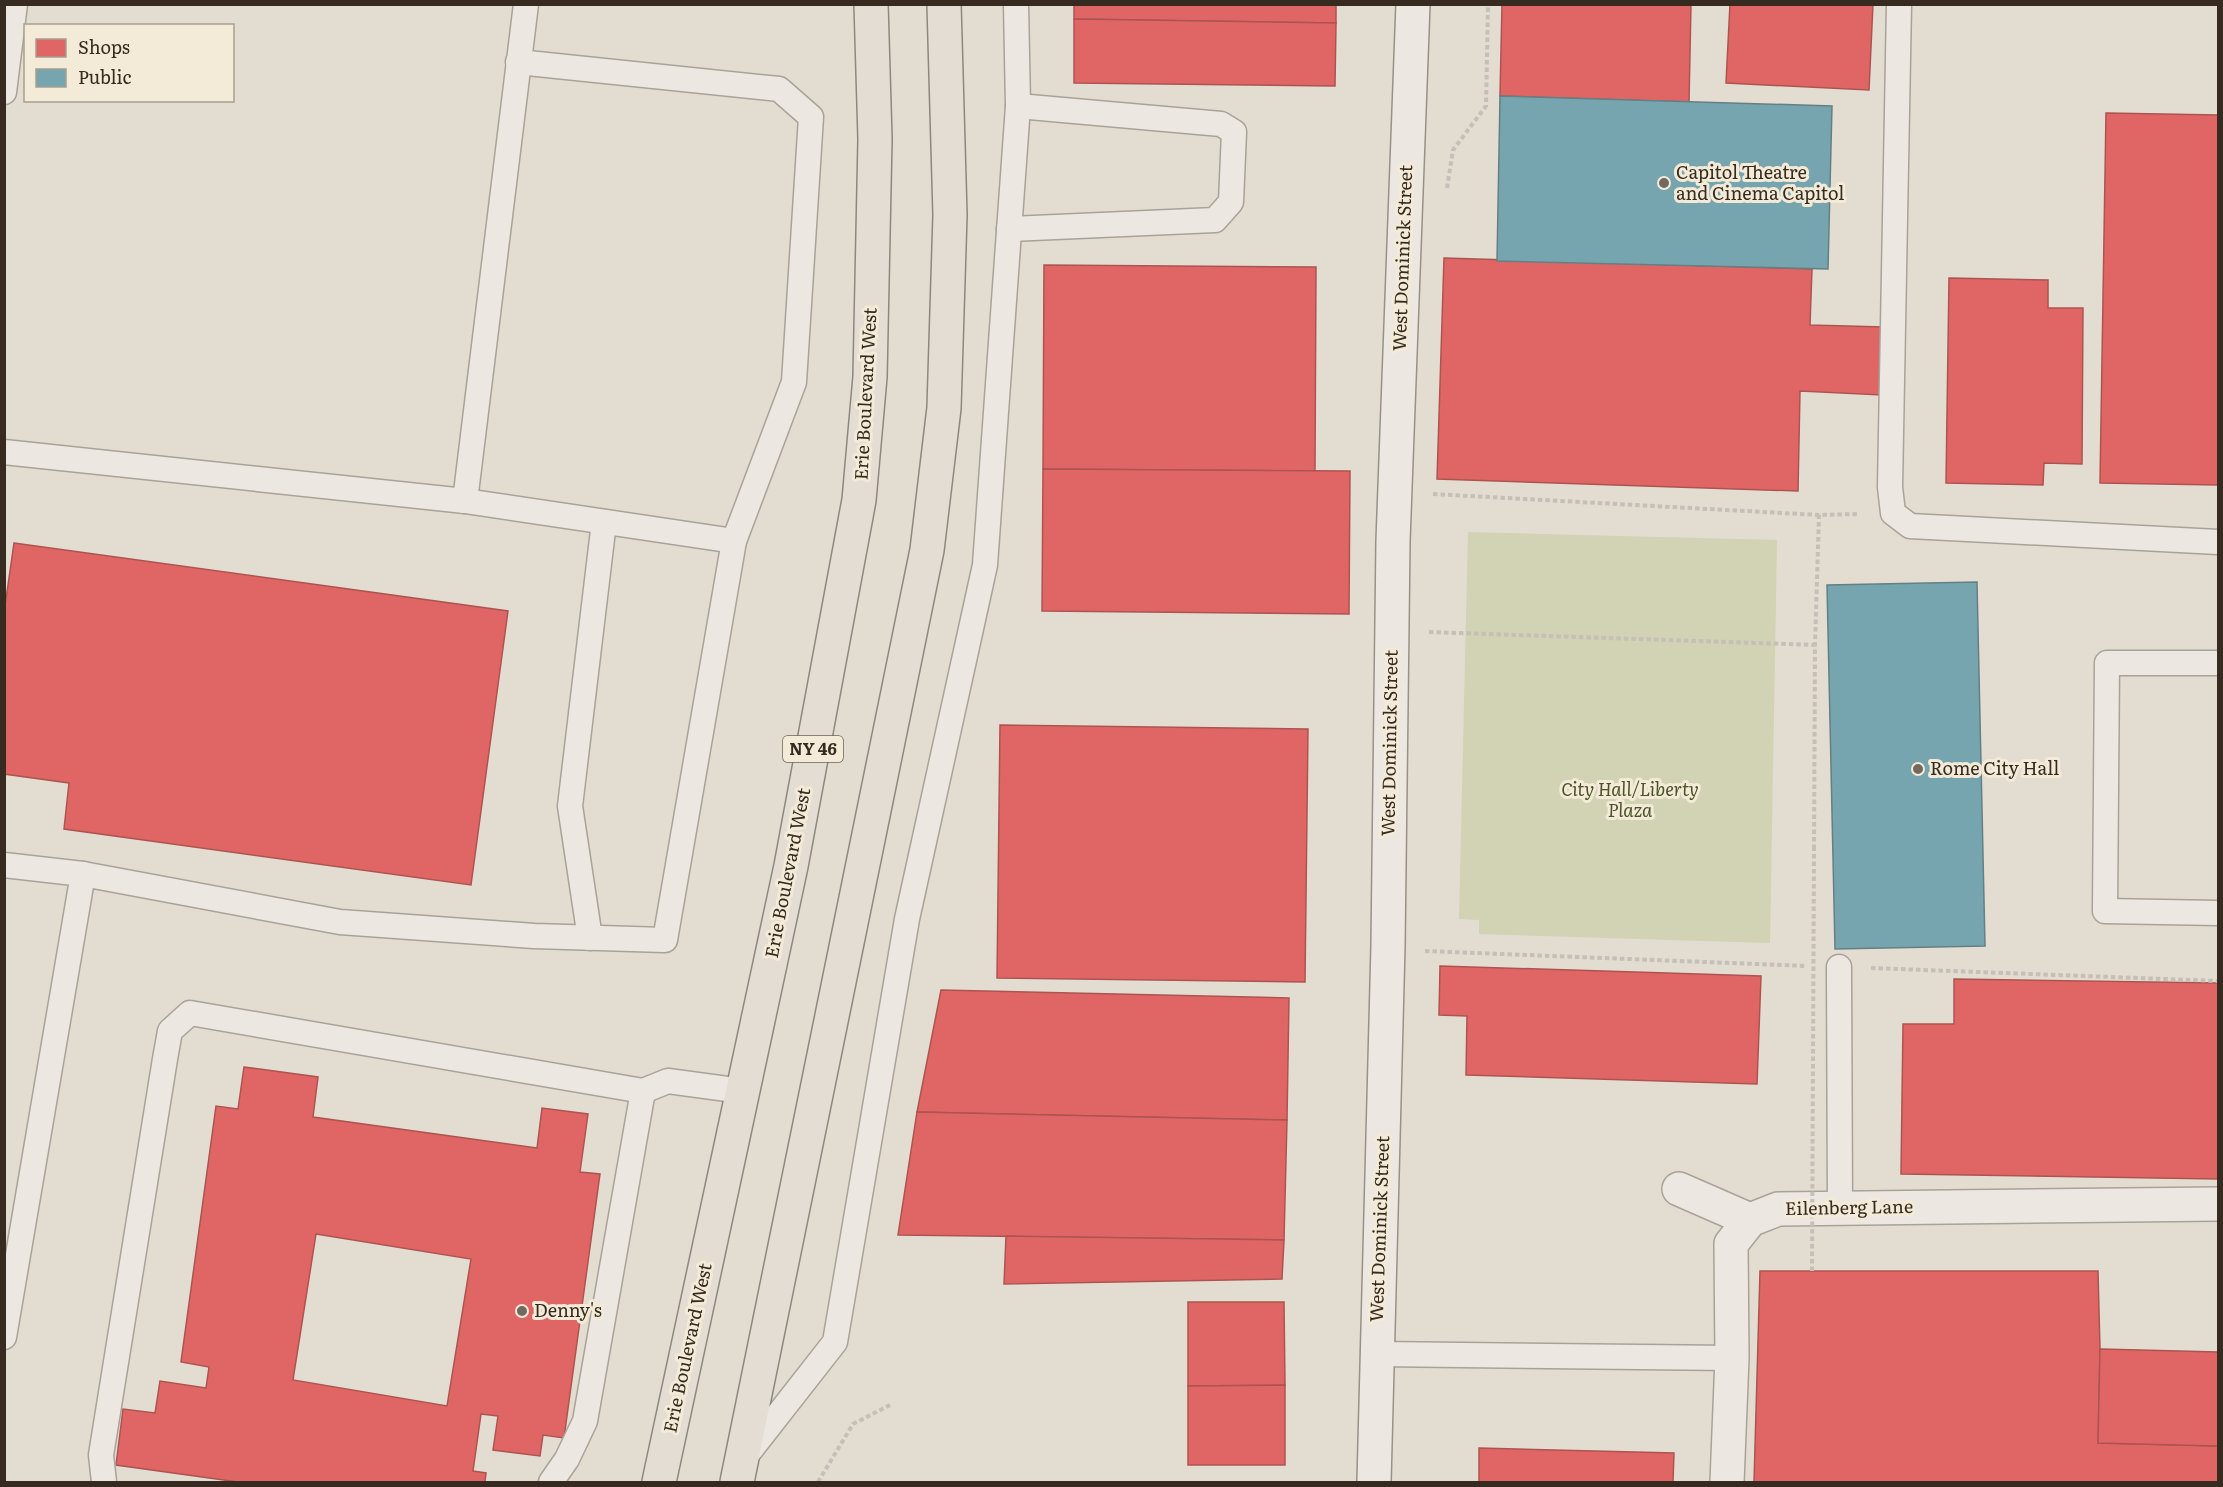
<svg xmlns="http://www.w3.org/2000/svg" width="2223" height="1487" viewBox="0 0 2223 1487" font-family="Literata,serif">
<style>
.green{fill:#d2d2b4}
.shops{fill:#e06666;stroke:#ad5451;stroke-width:1.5;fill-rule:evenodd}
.public{fill:#76a5af;stroke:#638084;stroke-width:1.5}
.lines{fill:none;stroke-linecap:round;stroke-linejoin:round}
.lane-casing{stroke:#a9a299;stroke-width:27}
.street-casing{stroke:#a9a299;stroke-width:36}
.secondary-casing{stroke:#999188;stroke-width:36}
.primary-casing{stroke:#8e877f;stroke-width:36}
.path{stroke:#c4bfb7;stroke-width:4;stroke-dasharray:4.5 3;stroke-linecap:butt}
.lane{stroke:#ece8e1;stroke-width:24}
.street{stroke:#ece8e1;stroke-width:33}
.secondary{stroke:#ece8e1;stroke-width:33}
.primary{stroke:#e3ddd3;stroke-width:33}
.path-bridge{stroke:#c4bfb7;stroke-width:4;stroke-dasharray:4.5 3;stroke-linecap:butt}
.poi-dot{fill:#73695e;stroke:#f3ead7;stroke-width:2}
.labels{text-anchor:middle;stroke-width:6;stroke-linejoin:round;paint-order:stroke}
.shield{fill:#f3ead7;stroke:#6f6458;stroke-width:1.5}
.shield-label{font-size:16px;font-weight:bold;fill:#372b21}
.poi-label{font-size:18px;fill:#372b21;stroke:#f3ead7;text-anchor:start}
.street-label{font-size:18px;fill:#372b21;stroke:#f3ead7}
.park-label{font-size:18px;font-style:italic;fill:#495229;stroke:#f3ead7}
</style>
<rect width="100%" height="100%" fill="#e3dcd0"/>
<!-- green -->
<polygon class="green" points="1468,532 1777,540 1770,943 1479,934 1479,920 1459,919"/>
<!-- shops -->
<g class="shops">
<polygon points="1074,4 1336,4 1336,23 1074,19"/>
<polygon points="1502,4 1691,4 1689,102 1500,96"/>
<polygon points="1730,4 1873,4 1869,90 1726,83"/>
<polygon points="1074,19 1336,23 1335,86 1074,83"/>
<polygon points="2106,113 2218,115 2218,485 2100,483"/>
<polygon points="1444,258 1812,269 1810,325 1884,327 1882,395 1800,391 1798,491 1437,479"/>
<polygon points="1044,265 1316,267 1315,471 1043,469"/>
<polygon points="1949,278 2048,280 2048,308 2083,308 2082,464 2044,463 2043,485 1946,483"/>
<polygon points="1043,469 1350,471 1349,614 1042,611"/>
<polygon points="14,543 508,611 471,885 64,829 69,783 4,774 4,613"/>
<polygon points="1000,725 1308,729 1305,982 997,978"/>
<polygon points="1440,966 1761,976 1757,1084 1466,1075 1467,1016 1439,1015"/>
<polygon points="1954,979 2218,983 2218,1179 1901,1174 1903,1024 1954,1024"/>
<polygon points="941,990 1289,998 1287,1120 917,1112"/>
<path d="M 244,1067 L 318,1077 L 313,1117 L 537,1148 L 542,1108 L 588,1114 L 580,1172 L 600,1174 L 564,1438 L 543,1435 L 540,1456 L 493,1450 L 498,1416 L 481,1414 L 473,1471 L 486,1473 L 485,1482 L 238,1482 L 116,1465 L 123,1409 L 155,1413 L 160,1381 L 206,1388 L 209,1367 L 181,1362 L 216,1106 L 238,1109 ZM 316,1234 L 471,1259 L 447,1406 L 293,1380 Z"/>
<polygon points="917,1112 1287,1120 1284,1240 898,1235"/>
<polygon points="1006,1236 1284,1240 1282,1279 1004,1284"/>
<polygon points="1760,1271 2098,1271 2100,1349 2098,1443 2218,1446 2218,1482 1754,1482"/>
<polygon points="1188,1302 1284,1302 1285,1385 1188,1386"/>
<polygon points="2100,1349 2218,1352 2218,1446 2098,1443"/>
<polygon points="1285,1385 1285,1465 1188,1465 1188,1386"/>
<polygon points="1479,1448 1674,1453 1673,1482 1479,1482"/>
</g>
<!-- public -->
<g class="public">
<polygon points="1500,96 1832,106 1828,269 1497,261"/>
<polygon points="1977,582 1985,946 1835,949 1827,585"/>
</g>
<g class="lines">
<defs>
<g id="lane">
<polyline points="1899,4 1890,487 1893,513 1910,526 2218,542"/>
<polyline points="4,92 15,4"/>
<polyline points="1009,229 1215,220 1231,202 1234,132 1221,124 1018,106"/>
<polyline points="4,452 465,501 526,4"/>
<polyline points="465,501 734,541"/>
<polyline points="2218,663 2107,663 2105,911 2218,913"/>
<polyline points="4,865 83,874 4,1337"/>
<polyline points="83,874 340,922 534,936 665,940 734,541 794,382 811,117 779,89 518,62"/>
<polyline points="590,938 570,806 604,522"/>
<polyline points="1839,967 1840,1207"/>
<polyline points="1376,1354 1732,1358"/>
<polyline points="745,1457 835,1342 907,919 985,565 1018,106 1016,4"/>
<polyline points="104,1482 101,1455 165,1059 170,1031 190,1013 643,1091 668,1081 742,1091"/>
<polyline points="551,1482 567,1459 585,1421 643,1091"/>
</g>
<g id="street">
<polyline points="1679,1189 1750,1220"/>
<polyline points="1727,1482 1732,1358 1731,1244 1750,1220 1778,1209 2218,1204"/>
</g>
<polyline id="secondary" points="1374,1482 1388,946 1393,541 1413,4"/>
<g id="primary">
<polyline points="659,1482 791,866 859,500 870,377 875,139 871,4"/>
<polyline points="737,1482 927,550 944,408 950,215 944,4"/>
</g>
</defs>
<!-- lane casing -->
<use href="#lane" class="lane-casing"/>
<!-- street casing -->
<use href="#street" class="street-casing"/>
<!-- secondary casing -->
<use href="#secondary" class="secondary-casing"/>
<!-- primary casing -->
<use href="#primary" class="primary-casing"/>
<!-- path -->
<g class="path">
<polyline points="1447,188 1453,150 1486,106 1488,4"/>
<polyline points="1433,494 1819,515"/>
<polyline points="1429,632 1815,645"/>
<polyline points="1814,849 1815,645 1819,515 1859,514"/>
<polyline points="1425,951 1807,966"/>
<polyline points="1871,968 2218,981"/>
<polyline points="818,1482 853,1424 890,1405"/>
</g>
<!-- lane -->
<use href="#lane" class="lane"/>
<!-- street -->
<use href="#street" class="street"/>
<!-- secondary -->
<use href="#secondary" class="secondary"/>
<!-- primary -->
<use href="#primary" class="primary"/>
<!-- path-bridge -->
<polyline class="path-bridge" points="1812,1271 1814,849"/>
</g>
<!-- markers -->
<g class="poi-dot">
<circle cx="1664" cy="183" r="6"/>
<circle cx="1918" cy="769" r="6"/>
<circle cx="522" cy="1311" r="6"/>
</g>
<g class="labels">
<!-- shield labels -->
<rect class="shield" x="783" y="736" width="60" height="26" rx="4.5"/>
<g class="shield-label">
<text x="813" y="755">NY 46</text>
</g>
<!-- poi labels -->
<g class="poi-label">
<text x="1676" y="179">Capitol Theatre<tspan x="1676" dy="21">and Cinema Capitol</tspan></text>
<text x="1930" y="775">Rome City Hall</text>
<text x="534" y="1317">Denny's</text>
</g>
<!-- street labels -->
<g class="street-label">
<text transform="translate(1403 258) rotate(-88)" y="6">West Dominick Street</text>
<text transform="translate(866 394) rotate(-87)" y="6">Erie Boulevard West</text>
<text transform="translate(1390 743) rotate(-89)" y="6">West Dominick Street</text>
<text transform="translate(788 873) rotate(-79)" y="6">Erie Boulevard West</text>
<text transform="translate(1849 1208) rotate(-1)" y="6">Eilenberg Lane</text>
<text transform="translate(1380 1229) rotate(-88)" y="6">West Dominick Street</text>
<text transform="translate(688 1348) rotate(-78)" y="6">Erie Boulevard West</text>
</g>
<!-- park labels -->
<g class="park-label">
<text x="1630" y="796">City Hall/Liberty<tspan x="1630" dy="21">Plaza</tspan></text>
</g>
</g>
<!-- border -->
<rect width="2223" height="1487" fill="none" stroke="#372b21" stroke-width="12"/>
<!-- legend -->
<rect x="24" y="24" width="210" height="78" fill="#f3ead7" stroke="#a89e8e" stroke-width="1.5"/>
<rect x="36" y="39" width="30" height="18" fill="#e06666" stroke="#a89e8e" stroke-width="1.5"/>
<text x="78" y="54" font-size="18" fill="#372b21">Shops</text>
<rect x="36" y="69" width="30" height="18" fill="#76a5af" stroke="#a89e8e" stroke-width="1.5"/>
<text x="78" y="84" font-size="18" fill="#372b21">Public</text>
</svg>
